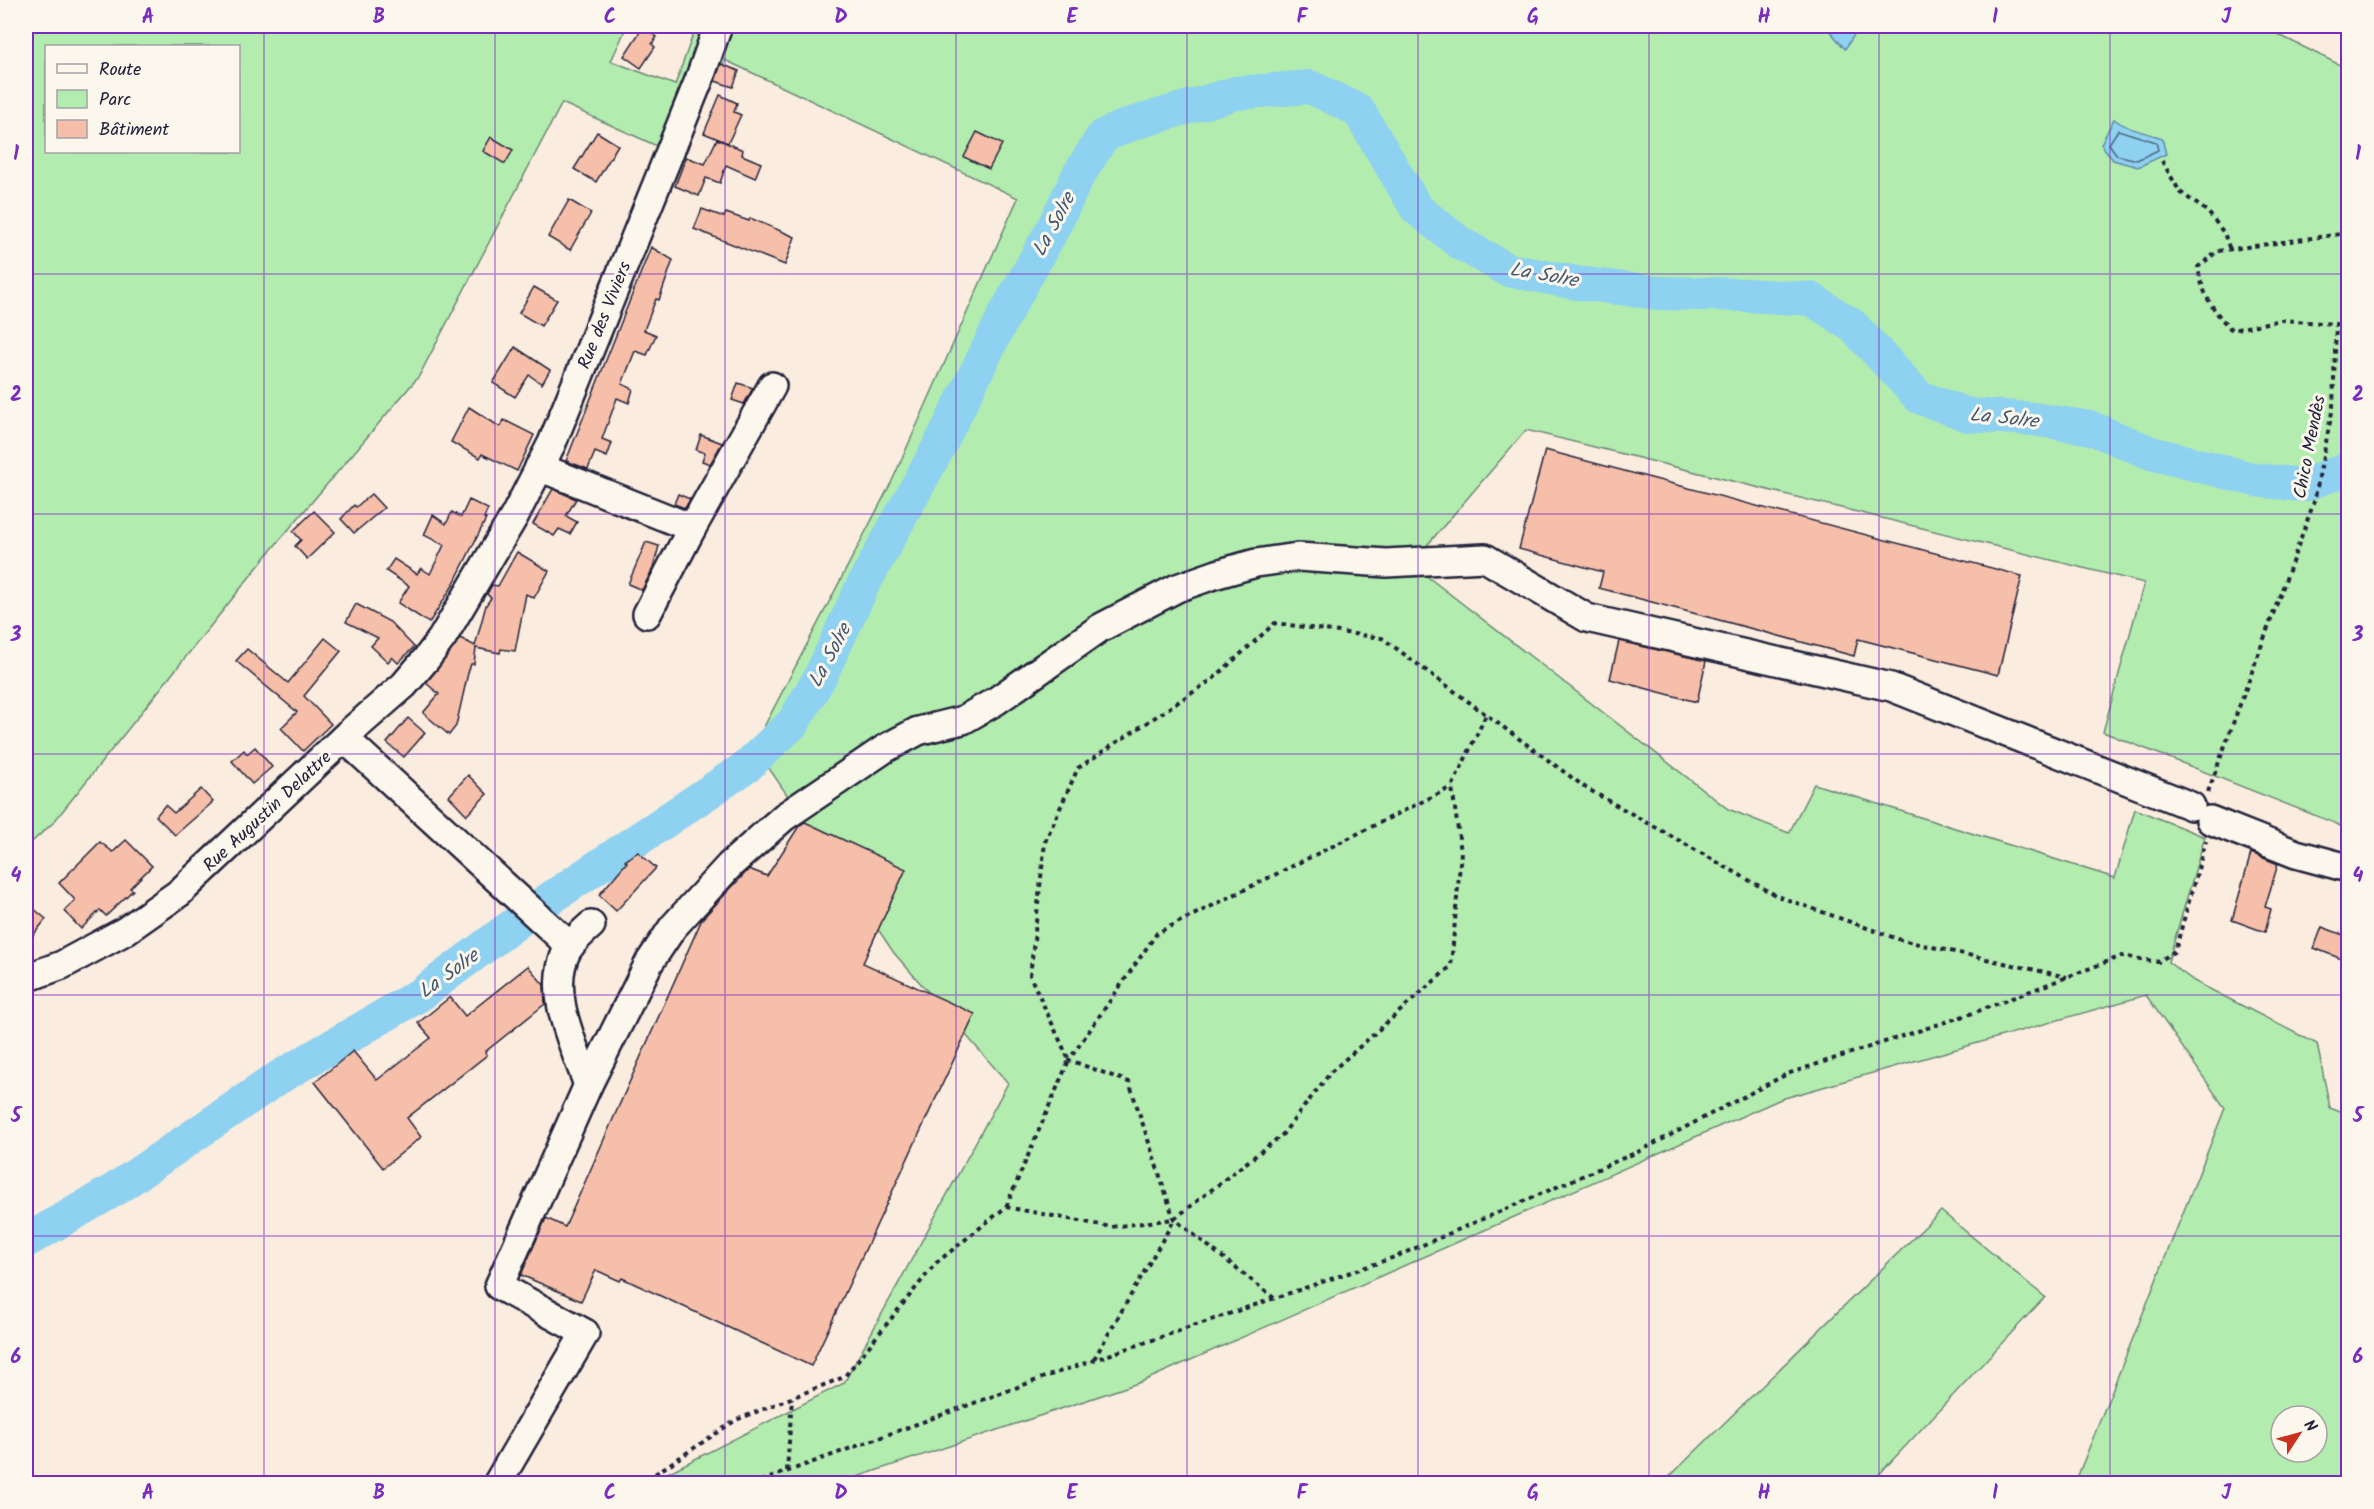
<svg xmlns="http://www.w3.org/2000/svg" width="2374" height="1509" viewBox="0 0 2374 1509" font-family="Kalam,sans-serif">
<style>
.green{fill:#b3ecaf;stroke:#6a8775;stroke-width:1.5;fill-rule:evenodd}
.water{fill:#8ed1f0;stroke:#638ba8;stroke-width:1.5}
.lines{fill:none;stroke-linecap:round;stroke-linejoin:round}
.shore{stroke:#4d6883;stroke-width:1.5}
.river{stroke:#8ed1f0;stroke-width:34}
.building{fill:#f6bfaa;stroke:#22223b;stroke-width:1.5}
.minor-casing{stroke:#22223b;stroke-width:32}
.path{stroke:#22223b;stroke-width:4;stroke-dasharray:4.5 4.5;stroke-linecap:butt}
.minor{stroke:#fbf7ec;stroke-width:27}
.grid{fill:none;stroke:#7b2cbf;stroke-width:1.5;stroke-opacity:0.55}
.labels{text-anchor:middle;stroke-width:6;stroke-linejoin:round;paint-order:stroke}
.street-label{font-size:18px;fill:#22223b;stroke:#fbf7ec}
.water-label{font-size:20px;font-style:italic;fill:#425771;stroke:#fbf7ec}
.neatline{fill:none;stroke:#7b2cbf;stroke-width:2}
.grid-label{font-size:20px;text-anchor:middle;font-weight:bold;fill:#7b2cbf}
</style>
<rect width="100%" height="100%" fill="#faecdf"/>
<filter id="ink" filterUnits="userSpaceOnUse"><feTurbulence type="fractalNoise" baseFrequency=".0167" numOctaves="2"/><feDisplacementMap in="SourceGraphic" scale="12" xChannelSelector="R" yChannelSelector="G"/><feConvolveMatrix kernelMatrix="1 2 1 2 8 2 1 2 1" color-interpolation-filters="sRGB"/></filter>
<g filter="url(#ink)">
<!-- green -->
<g class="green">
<path d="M 26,26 L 627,26 L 611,61 L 675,85 L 696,26 L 2261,26 L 2348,69 L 2348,831 L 2337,824 L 2103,732 L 2144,583 L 1526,430 L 1411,564 L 1728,809 L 1789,833 L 1814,784 L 2115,878 L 2135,809 L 2205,837 L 2168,962 L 2194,981 L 2317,1044 L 2330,1108 L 2348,1115 L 2348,1483 L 2075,1483 L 2225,1108 L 2146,995 L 1781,1099 L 1141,1382 L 839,1483 L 648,1483 L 844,1383 L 1008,1083 L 894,953 L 754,746 L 892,481 L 1018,198 L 725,60 L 679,156 L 562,103 L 419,376 L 272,549 L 53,823 L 26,847 ZM 46,46 L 238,46 L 238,152 L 46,152 ZM 2281,1416 L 2317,1416 L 2317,1452 L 2281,1452 Z"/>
<polygon points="1941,1211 2045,1297 1871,1483 1663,1483"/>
</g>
<!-- water -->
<g class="water">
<polygon points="1828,26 1860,26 1845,49 1830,31"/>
<path d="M 2114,119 C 2128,130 2145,132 2162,138 L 2166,154 L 2138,167 L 2113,160 L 2101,144 Z"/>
</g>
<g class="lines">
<!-- shore -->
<polygon class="shore" points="2118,130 2156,142 2158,150 2137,160 2117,155 2109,144"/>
<!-- river -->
<polyline class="river" points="26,1241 114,1190 278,1078 421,994 536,908 746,767 793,723 820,677 862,587 942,441 1004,316 1052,230 1078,176 1103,136 1131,124 1236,93 1310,87 1358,110 1417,209 1460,243 1508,270 1577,283 1658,293 1748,295 1811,299 1852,325 1919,397 1968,415 2033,419 2091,428 2151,453 2256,480 2303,485 2348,469"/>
</g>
<!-- building -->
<g class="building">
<polygon points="643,27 657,37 652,44 655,47 641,68 624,56"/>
<polygon points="721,64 739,71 733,87 715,81"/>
<polygon points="720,95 737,103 734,112 741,115 728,143 704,133"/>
<polygon points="597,132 618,145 596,182 574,169"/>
<polygon points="977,132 1002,144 989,169 964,157"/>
<polygon points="491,137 513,150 505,164 483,151"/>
<polygon points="717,139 743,150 742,155 761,163 755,178 726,165 720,183 706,178 699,196 675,186 686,157 705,164"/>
<polygon points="569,200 591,213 570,250 548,237"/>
<polygon points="702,209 724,217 726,213 749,221 750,218 795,237 785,265 694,229"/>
<polygon points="651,247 673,260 659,300 656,299 644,330 656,335 647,355 635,351 622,384 633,389 629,403 617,398 602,439 612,443 607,457 595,452 588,469 566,461"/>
<polygon points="534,287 557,300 541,326 519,313"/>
<polygon points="515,347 550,370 542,384 529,375 515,397 493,383"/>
<polygon points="738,383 753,388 744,404 732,400"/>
<polygon points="469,407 500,427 504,420 534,435 517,471 482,454 480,458 451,442"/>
<polygon points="701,435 722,443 710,464 702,461 705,453 696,450"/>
<polygon points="1545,450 2022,576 1998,675 1858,639 1854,656 1599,588 1603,572 1519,549"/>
<polygon points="553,489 576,499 566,516 577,522 570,534 559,529 554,536 533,524"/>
<polygon points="371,494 384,508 354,533 341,519 354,505 356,507"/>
<polygon points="678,494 690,499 685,508 674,504"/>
<polygon points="469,500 488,509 484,518 486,519 452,587 429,623 398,603 409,586 386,571 394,559 417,574 421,568 430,574 444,545 424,535 433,515 446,524 452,512 461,517"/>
<polygon points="314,511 335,532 307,559 295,546 301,540 293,531"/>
<polygon points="646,542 659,546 653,568 642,590 628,584"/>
<polygon points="517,552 549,571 534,598 526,594 515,651 501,649 500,653 476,648 474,664 471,664 468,673 456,726 449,735 423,713 439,694 426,683 460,638 475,646 486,605 491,598 487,594 492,585 498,586"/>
<polygon points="356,604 390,622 414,647 398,663 392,657 388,662 371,646 378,638 346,622"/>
<polygon points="325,638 341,651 304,696 331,724 303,751 281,728 297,712 236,661 247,649 288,683"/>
<polygon points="1619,641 1706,661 1697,702 1610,679"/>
<polygon points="408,718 425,733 404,757 387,743"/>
<polygon points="255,747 272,767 252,784 232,761 244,750 247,754"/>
<polygon points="468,775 487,794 467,815 449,796"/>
<polygon points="201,789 213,802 175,835 156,816 165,805 174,813"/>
<polygon points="805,822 906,869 863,963 975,1014 811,1366 622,1278 620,1281 596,1270 581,1301 521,1275 546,1218 565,1227 702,919 749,869 767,876 799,826"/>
<polygon points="126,840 152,866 130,888 133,890 106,916 100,910 81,929 64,911 75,900 59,883 100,842 113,852"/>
<polygon points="638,852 656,868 616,911 599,895 627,862 625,861"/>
<polygon points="2251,853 2278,864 2265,907 2271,909 2265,932 2232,920"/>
<polygon points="26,902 46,919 26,944"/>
<polygon points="2322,927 2349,937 2349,962 2314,948"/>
<polygon points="528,966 544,985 545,1004 485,1052 487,1055 407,1118 421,1137 383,1168 315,1082 353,1051 377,1080 431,1038 418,1023 450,997 465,1016"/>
</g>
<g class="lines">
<defs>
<g id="minor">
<polyline points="539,467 692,528 772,386"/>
<polyline points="647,614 692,528"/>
<polyline points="344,738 570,946"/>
<polyline points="2210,820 2296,854 2348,868"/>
<polyline points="26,978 62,965 125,931 179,893 349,733 404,685 427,658 442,638 515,515 552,443 699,80 718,26"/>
<path d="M 588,1085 C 574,1045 545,990 568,949 C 574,940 583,932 591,925"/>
<polyline points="497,1484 585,1333 499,1286 588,1085 649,963 673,927 730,865 784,817 886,748 918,731 963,720 996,701 1100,628 1177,588 1217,574 1256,563 1298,557 1386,563 1485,558 1587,618 1891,687 2191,806"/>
</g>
</defs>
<!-- minor casing -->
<use href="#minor" class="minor-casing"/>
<!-- path -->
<g class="path">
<polyline points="2162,161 2180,192 2208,212 2224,233 2230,250"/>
<path d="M 2208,792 L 2314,502 L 2333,407 L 2336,324 L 2281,320 L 2232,330 C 2213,311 2202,294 2198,267 L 2218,251 L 2348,233"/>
<polyline points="1006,1207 1111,1227 1174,1219 1282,1135 1331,1072 1451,966 1461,852 1452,787 1486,715"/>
<polyline points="1274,1298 1174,1219 1129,1082 1069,1060 1157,933 1452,787"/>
<polyline points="1094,1359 1174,1220"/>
<polyline points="787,1471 792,1398"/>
<polyline points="640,1484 736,1420 844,1377 936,1263 1006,1207 1069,1060 1030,976 1045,842 1078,768 1213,679 1275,623 1382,638 1586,788 1777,896 1901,940 2067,977"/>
<polyline points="753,1484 1056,1373 1395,1257 1642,1150 1787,1074 1973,1013 2122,956 2158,962 2175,951 2206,841"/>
</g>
<!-- minor -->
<use href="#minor" class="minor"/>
</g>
</g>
<!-- grid -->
<path class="grid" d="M 264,26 L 264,1484M 495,26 L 495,1484M 725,26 L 725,1484M 956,26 L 956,1484M 1187,26 L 1187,1484M 1418,26 L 1418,1484M 1649,26 L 1649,1484M 1879,26 L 1879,1484M 2110,26 L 2110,1484M 26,274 L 2348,274M 26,514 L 2348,514M 26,754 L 2348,754M 26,995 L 2348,995M 26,1236 L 2348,1236"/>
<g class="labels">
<!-- street labels -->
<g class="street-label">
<text transform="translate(604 315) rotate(-68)" y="6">Rue des Viviers</text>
<text transform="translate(2309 447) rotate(-79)" y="6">Chico Mendès</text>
<text transform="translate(267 811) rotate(-43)" y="6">Rue Augustin Delattre</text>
</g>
<!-- water labels -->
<g class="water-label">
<text transform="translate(1053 224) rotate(-62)" y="7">La Solre</text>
<text transform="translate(1544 274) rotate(10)" y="7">La Solre</text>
<text transform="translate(2004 417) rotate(6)" y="7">La Solre</text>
<text transform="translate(829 655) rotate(-62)" y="7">La Solre</text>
<text transform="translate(448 973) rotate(-36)" y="7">La Solre</text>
</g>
</g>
<!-- margin -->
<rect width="2374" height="1509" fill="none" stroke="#fbf7ec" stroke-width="66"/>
<!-- legend -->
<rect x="45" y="45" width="195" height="108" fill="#fbf7ec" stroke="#a4a2a5" stroke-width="1.5"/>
<rect x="57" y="64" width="30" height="9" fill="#fbf7ec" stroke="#a4a2a5" stroke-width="1.5"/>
<text x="99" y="75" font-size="18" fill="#22223b">Route</text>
<rect x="57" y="90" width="30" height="18" fill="#b3ecaf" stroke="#a4a2a5" stroke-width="1.5"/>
<text x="99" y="105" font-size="18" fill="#22223b">Parc</text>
<rect x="57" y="120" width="30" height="18" fill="#f6bfaa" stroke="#a4a2a5" stroke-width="1.5"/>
<text x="99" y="135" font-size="18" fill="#22223b">Bâtiment</text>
<!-- north arrow -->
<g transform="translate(2299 1434) rotate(54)"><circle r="28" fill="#fbf7ec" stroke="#a4a2a5" stroke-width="1.5"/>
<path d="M0-4.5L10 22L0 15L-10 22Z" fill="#c8321e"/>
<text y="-9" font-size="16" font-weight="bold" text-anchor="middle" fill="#22223b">N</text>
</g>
<rect x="33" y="33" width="2308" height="1443" class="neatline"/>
<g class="grid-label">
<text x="148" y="23">A</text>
<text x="379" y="23">B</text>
<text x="610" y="23">C</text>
<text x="841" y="23">D</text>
<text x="1072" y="23">E</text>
<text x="1302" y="23">F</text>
<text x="1533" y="23">G</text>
<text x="1764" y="23">H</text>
<text x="1995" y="23">I</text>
<text x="2226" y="23">J</text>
<text x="16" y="160">1</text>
<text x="2358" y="160">1</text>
<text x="16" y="401">2</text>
<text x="2358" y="401">2</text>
<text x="16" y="641">3</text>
<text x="2358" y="641">3</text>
<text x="16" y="882">4</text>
<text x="2358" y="882">4</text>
<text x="16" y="1122">5</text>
<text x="2358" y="1122">5</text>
<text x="16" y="1363">6</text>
<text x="2358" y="1363">6</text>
<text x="148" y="1499">A</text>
<text x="379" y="1499">B</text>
<text x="610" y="1499">C</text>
<text x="841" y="1499">D</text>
<text x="1072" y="1499">E</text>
<text x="1302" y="1499">F</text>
<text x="1533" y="1499">G</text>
<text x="1764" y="1499">H</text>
<text x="1995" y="1499">I</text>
<text x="2226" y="1499">J</text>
</g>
</svg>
